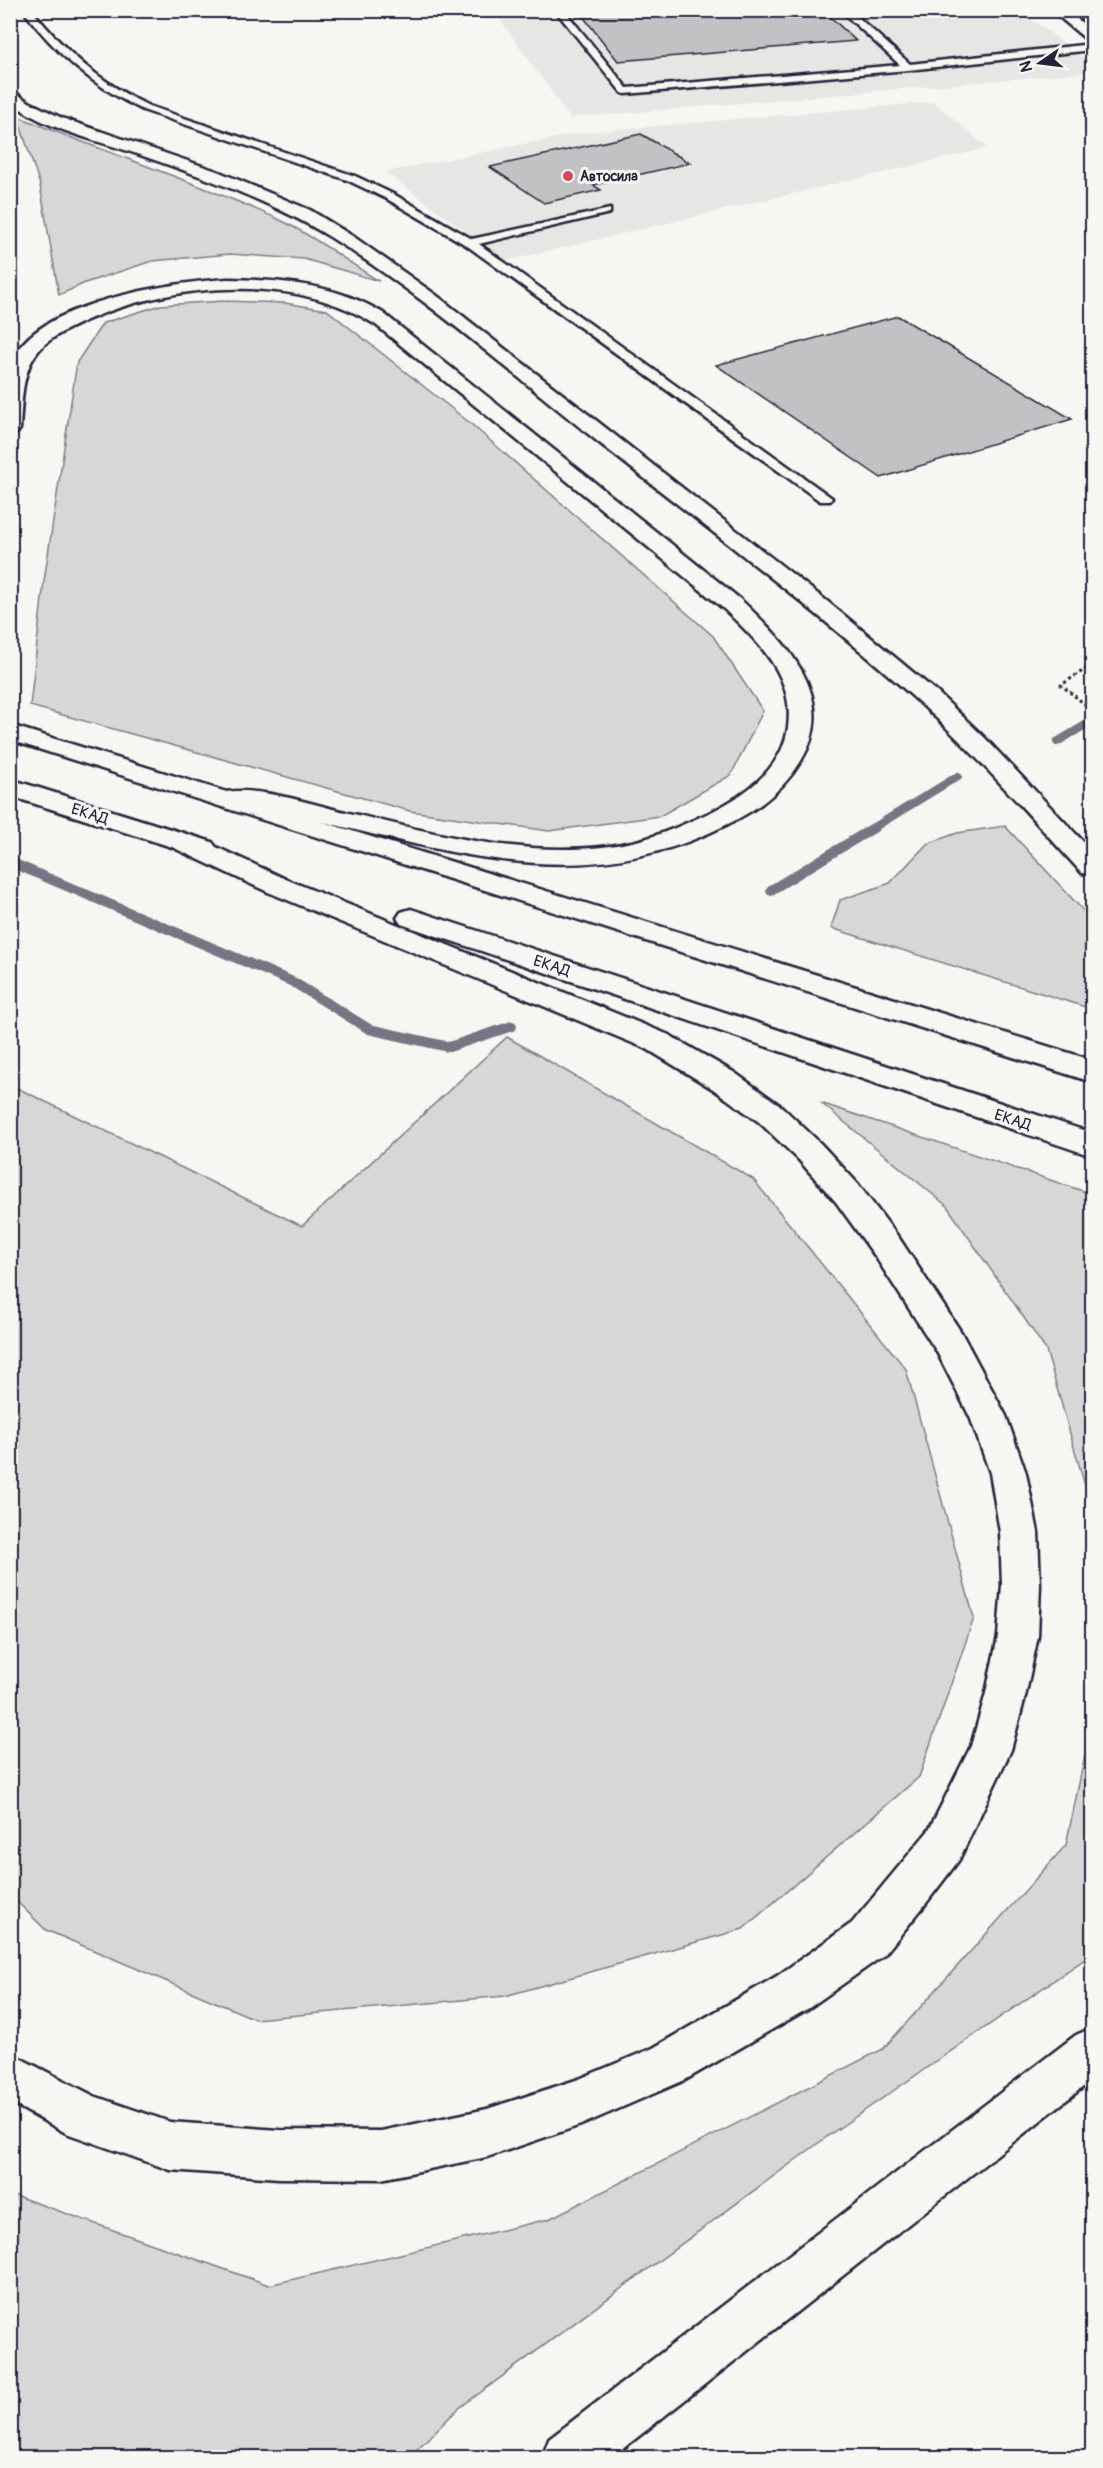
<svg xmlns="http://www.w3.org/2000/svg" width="1103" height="2468" viewBox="0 0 1103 2468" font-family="Pangolin,sans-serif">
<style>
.built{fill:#e6e6e4}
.green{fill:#d7d7d7;stroke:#7c7c89;stroke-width:1.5}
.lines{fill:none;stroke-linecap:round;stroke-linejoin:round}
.stream-far1{stroke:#757583;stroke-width:8}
.stream{stroke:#757583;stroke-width:10}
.building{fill:#c2c2c4;stroke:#22223b;stroke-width:1.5}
.service-casing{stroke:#22223b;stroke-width:5}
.minor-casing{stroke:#22223b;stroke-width:5}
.primary-casing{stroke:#22223b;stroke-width:5}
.trunk-casing{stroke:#22223b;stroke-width:5}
.path{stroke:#22223b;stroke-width:3;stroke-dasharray:3 3;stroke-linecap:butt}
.service{fill:#f6f6f2;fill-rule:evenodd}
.minor{fill:#f6f6f2;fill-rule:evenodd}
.primary{fill:#f6f6f2;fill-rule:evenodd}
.trunk{fill:#f6f6f2;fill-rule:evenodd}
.poi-dot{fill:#d1495b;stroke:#f6f6f2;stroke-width:2}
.labels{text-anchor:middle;stroke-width:6;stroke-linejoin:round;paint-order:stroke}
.far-poi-label{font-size:14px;font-weight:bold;fill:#22223b;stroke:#f6f6f2;text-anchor:start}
.street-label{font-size:16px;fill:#22223b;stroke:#f6f6f2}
</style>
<rect width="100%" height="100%" fill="#f6f6f2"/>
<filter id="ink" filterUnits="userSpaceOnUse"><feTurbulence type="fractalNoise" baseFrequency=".0167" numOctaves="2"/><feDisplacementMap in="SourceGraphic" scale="12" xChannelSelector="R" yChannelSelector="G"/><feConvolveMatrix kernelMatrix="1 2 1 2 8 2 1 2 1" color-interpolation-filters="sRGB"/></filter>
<g filter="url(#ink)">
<!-- built -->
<g class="built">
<polygon points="494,11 1021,11 1092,64 1092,72 570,118"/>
<polygon points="934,102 988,148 506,261 385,172 585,132"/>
</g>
<!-- green -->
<g class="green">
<path d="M 17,116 C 103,152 193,180 278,219 C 311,234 348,262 379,281 L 304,259 L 230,254 L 152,261 L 85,283 L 59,295 L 40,185 Z"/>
<polygon points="223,301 285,303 327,310 470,423 713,636 763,711 731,775 660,816 549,831 410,811 30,706 44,581 77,362 103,323 161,305"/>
<polygon points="1005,826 1092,920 1092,1009 831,928 840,900 890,883 927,844 957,833"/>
<polygon points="507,1037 753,1179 906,1369 974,1618 919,1777 743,1929 505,1996 255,2019 46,1930 11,1896 11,1085 302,1226"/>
<polygon points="821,1103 1092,1194 1092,1510 1046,1350 947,1206"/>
<polygon points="1092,1722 1092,1954 832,2133 458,2409 409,2457 11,2457 11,2194 269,2285 549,2219 883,2049 1066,1845"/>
</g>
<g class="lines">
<!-- stream-far1 -->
<g class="stream-far1">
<polyline points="1057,742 1087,724"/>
<polyline points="873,828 958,776"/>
</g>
<!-- stream -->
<g class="stream">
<polyline points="10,862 293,982 369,1029 449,1047 512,1026"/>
<polyline points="771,890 875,827"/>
</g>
</g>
<!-- building -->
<g class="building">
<polygon points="578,10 823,10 856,41 618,61"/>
<polygon points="641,134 690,163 593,185 601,190 544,203 490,167"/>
<polygon points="898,316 1072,419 881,478 716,365"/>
</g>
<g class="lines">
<defs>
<g id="service">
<path d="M 23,10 L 32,10 C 65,52 101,83 149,106 L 355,176 L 395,195 L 472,239 L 610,209 L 610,213 L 479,244 L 832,498 L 830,501 L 820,501 L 466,245 L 387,199 L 347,180 L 143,110 C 93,86 56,54 23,10 Z"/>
<polygon points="555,10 564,10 627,88 900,65 840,10 850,10 910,64 1092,44 1092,50 908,70 625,94 622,93"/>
</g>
<polygon id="minor" points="1051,10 1066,10 1092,31 1092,41 1087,40"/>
<g id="primary">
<path d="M 228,279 C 282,280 335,284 383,313 L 740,599 C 784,641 841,696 801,761 C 779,797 747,816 709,833 C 574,894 447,851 310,819 C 281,813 250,812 221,805 L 217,799 L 221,793 C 254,785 308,803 341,811 C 433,833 537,863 632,842 C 660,836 687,823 713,811 C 747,794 783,767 788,727 C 795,676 758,642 724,609 L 376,325 C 296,272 170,283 85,321 C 68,329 47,338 36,354 C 21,375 22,404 20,429 L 17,433 L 10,435 C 10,417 7,382 11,366 C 26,303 175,282 228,279 Z"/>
<polygon points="1092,2028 1092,2080 611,2458 542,2458 549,2439 1076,2035"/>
</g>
<g id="trunk">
<path d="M 10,89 L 29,102 L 62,118 L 217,171 L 310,210 L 354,237 L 436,295 L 828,602 L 938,693 L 985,738 L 1092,851 L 1092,875 L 1082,873 C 1029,816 978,755 920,703 C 817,610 705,527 597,441 C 510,372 425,296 330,237 C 269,200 201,176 134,153 C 94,139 43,129 10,101 Z"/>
<polygon points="10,725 1092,1060 1092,1082 10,740"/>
<polygon points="10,779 212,842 216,847 288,880 669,1035 735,1073 781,1106 820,1143 858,1184 899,1238 961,1332 1006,1416 1026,1473 1038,1532 1040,1585 1038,1636 1026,1693 1011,1750 959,1860 924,1906 884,1955 809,2008 685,2080 581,2125 487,2157 381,2179 279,2178 170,2170 66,2133 10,2102 10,2053 94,2096 170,2122 279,2130 381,2131 487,2109 579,2079 653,2048 777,1976 852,1923 929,1830 971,1746 986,1693 998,1636 1002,1585 1000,1532 990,1473 970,1417 937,1352 875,1256 836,1202 798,1159 759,1122 713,1089 647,1049 268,892 172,847 10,796"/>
<polygon points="411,909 1092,1133 1092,1156 401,924 397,918 401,912"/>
</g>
</defs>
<!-- service casing -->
<use href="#service" class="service-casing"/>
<!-- minor casing -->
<use href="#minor" class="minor-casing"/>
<!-- primary casing -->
<use href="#primary" class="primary-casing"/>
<!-- trunk casing -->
<use href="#trunk" class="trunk-casing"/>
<!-- path -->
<polyline class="path" points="1092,665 1061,685 1092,710"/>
<!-- service -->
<use href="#service" class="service"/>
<!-- minor -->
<use href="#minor" class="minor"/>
<!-- primary -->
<use href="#primary" class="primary"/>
<!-- trunk -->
<use href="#trunk" class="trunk"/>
</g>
</g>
<!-- markers -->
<circle class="poi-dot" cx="568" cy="176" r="6"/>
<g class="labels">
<!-- far-poi labels -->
<g class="far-poi-label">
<text x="580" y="181">Автосила</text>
</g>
<!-- street labels -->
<g class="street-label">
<text transform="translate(90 813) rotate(17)" y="6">ЕКАД</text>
<text transform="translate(552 965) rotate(18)" y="6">ЕКАД</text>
<text transform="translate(1013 1119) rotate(18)" y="6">ЕКАД</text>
</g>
</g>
<!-- margin -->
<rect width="1103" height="2468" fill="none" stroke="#f6f6f2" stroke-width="36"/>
<rect x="18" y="18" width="1067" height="2432" fill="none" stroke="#22223b" stroke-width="2" filter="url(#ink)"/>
<!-- north arrow -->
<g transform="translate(1040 63) rotate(256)" stroke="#f6f6f2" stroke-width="4.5" paint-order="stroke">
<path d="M0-4.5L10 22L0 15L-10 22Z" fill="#22223b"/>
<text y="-9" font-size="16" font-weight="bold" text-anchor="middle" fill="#22223b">N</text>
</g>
</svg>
